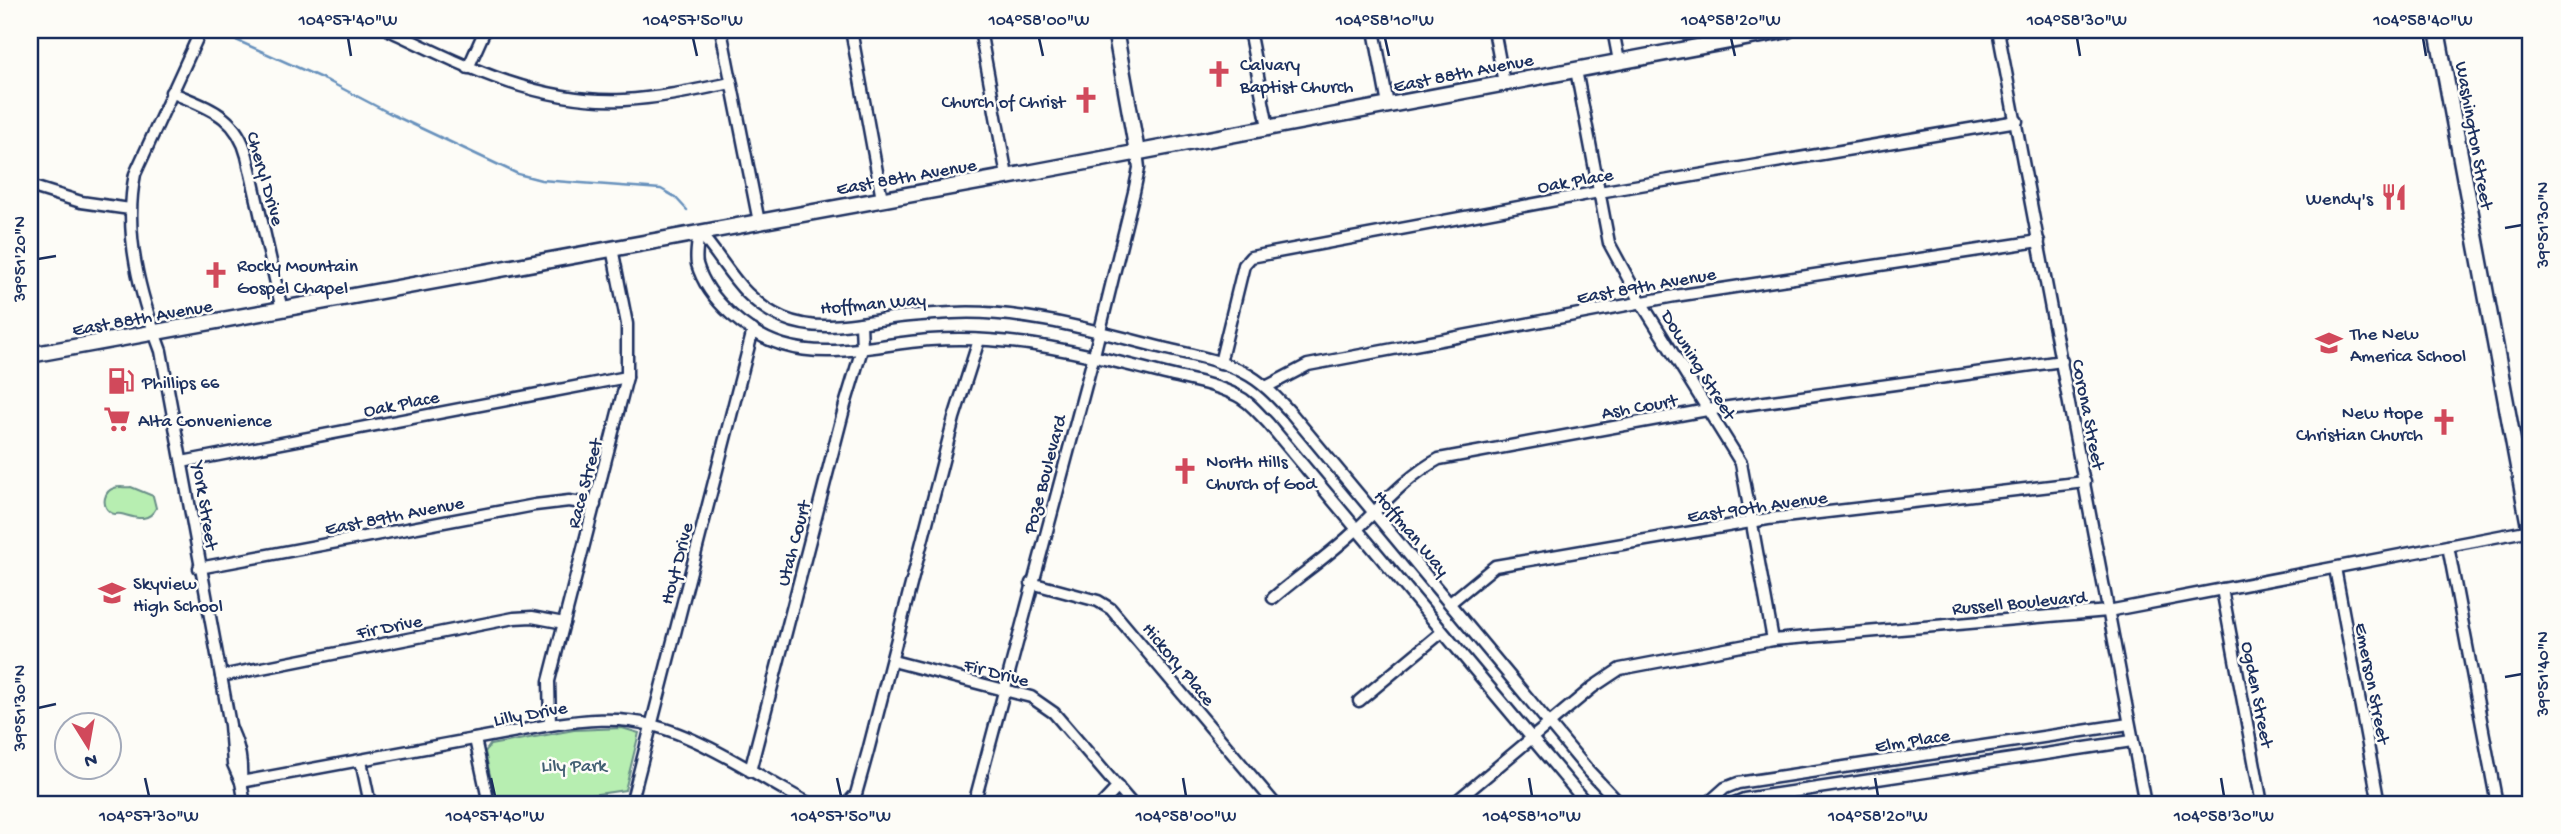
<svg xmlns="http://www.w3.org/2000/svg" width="2561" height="834" viewBox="0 0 2561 834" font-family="'Gochi Hand',sans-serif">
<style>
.green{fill:#b7eeb1;stroke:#698e88;stroke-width:2}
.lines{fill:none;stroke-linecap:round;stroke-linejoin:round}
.stream{stroke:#6791bc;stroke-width:2.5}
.street-casing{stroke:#1b2f5e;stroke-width:15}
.secondary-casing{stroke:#1b2f5e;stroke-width:19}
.street{stroke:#fdfcf7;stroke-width:10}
.secondary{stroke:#fdfcf7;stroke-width:14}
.ticks{fill:none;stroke:#1b2f5e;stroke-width:2.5}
.labels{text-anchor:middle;stroke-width:5;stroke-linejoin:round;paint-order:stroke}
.poi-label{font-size:19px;fill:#1b2f5e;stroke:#fdfcf7;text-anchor:start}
.street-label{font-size:19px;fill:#1b2f5e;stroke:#fdfcf7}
.park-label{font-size:19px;fill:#425f73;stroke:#fdfcf7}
.neatline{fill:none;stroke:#1b2f5e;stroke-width:2.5}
.ticks-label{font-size:18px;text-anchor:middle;fill:#1b2f5e}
</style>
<rect width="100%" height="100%" fill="#fdfcf7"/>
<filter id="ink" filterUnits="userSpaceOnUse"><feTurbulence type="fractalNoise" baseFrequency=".0143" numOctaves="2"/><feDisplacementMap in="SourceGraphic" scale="14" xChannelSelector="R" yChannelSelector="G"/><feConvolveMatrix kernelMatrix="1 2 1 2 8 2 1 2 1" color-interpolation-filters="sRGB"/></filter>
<g filter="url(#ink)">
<!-- green -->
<g class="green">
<path d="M 131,487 L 153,496 L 156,508 C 148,524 134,517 121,514 C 114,513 116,516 110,512 C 101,505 104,491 114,488 C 120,486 125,488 131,487 Z"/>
<polygon points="622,728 639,733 625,790 529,804 496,804 485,752 490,745 574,730"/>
</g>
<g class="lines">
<!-- stream -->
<polyline class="stream" points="218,32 328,81 393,115 518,174 541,180 661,189 675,197 687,210"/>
<defs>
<g id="street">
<path d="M 201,30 L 135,174 C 123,234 140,295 161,351 L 230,725 L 233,764 L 241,782 L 245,804"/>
<path d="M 389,30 C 464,66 538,104 624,100 C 660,98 696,90 731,83"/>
<polyline points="721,30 759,222"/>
<polyline points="851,30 882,199"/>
<polyline points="980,30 1007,176"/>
<polyline points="1249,30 1268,127"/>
<polyline points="1374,30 1388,105"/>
<polyline points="1494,30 1504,83"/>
<polyline points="1613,30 1619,61"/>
<polyline points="1998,30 2145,804"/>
<polyline points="468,68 485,30"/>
<polyline points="1576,70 1609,243 1641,302 1741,463 1773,640"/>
<path d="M 171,92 C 207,108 236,114 247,156 L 282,310"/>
<polyline points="30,186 81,202 130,209"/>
<path d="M 699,232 C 728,265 740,299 783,318 C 820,334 861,322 899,317 C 916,315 934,314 952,313 C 1022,309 1099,332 1167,349 C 1192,355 1220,360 1243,372 C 1263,382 1277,398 1291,413 L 1587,769 L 1620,804"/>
<path d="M 699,232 C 698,242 695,255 697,264 C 708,301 748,334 783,345 C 832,360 882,343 930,340 C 1011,334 1088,354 1165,374 C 1188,380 1215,384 1236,395 C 1249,401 1258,413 1268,423 L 1587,804"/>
<polyline points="1220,363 1244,265 1251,257 1599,192 2017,121"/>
<polyline points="1266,387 1308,365 1675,296 2039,241"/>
<polyline points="182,462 627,377"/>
<polyline points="2448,546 2497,804"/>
<polyline points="199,568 535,505 569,501 595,505"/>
<polyline points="2335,568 2379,804"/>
<polyline points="1031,583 1098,601 1111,609 1275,804"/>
<polyline points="2222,589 2262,804"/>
<path d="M 1273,598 C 1300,575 1331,554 1357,529 C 1383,504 1407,476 1439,459 L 1707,410 L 2062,361"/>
<polyline points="1450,603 1495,566 1768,519 2085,482"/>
<polyline points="893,661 1031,697 1054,713 1132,804"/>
<polyline points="221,676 514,618 532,617 564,623"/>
<polyline points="1359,701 1442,632"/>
<polyline points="550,725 549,681 627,377 627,324 612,248"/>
<path d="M 232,731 C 240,749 242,762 241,781"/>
<polyline points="475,739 489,804"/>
<polyline points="361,761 370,804"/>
<polyline points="750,771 845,405 862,349 861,323"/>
<path d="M 241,782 L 550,725 C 583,720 618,716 651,725 C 702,737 763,779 810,804"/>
<polyline points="631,804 753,330"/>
<polyline points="847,804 856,794 868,751 954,418 979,340"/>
<polyline points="974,804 1094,355 1134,192 1139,168 1137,152"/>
<polyline points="1102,804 1118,787"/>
<polyline points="1453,804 1593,687 1620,669 1773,640 2108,611 2531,530"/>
<polyline points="1707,804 1725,788 1738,783 2129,724"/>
<polyline points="1732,804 1744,799 2132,741"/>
</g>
<g id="secondary">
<polyline points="1115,30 1137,152"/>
<polyline points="2437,30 2531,537"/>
<polyline points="30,355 1033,172 1788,30"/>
</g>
</defs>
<!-- street casing -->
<use href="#street" class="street-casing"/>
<!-- secondary casing -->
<use href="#secondary" class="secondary-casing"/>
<!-- street -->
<use href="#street" class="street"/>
<!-- secondary -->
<use href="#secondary" class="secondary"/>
</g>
</g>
<!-- ticks -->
<path class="ticks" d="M 348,38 L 351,56M 693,38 L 697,56M 1039,38 L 1043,56M 1385,38 L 1389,56M 1731,38 L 1735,56M 2077,38 L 2080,56M 2423,38 L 2426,56M 2505,228 L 2522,225M 38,259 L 56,256M 2505,677 L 2522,674M 38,708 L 56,704M 145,778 L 149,796M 491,778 L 495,796M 837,778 L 841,796M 1183,778 L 1186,796M 1529,778 L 1532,796M 1875,778 L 1878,796M 2221,778 L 2224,796"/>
<!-- icons -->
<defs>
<symbol id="church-bare" viewBox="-9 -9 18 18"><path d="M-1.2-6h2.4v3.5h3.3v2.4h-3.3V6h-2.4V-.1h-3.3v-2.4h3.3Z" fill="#d1495b" stroke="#fdfcf7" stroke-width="2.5" paint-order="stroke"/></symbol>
<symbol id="restaurant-bare" viewBox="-9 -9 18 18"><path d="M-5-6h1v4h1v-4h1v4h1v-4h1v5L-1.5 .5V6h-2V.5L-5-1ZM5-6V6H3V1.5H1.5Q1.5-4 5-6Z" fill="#d1495b" stroke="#fdfcf7" stroke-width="2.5" paint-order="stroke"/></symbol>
<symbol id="school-bare" viewBox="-9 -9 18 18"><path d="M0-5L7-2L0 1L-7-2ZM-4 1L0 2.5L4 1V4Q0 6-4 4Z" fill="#d1495b" stroke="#fdfcf7" stroke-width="2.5" paint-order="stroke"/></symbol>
<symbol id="fuel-bare" viewBox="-9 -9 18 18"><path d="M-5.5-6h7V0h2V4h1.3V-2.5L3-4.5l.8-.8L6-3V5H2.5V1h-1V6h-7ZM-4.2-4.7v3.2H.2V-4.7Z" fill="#d1495b" stroke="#fdfcf7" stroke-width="2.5" paint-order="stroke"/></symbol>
<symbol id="supermarket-bare" viewBox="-9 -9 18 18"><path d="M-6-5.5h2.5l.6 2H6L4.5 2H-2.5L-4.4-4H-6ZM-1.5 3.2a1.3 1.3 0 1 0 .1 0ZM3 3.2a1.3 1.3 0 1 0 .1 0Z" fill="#d1495b" stroke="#fdfcf7" stroke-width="2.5" paint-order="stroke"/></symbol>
</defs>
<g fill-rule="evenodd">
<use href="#church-bare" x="1200" y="55" width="38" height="38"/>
<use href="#church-bare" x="1067" y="81" width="38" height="38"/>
<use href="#restaurant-bare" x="2375" y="178" width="38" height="38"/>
<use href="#church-bare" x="197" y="256" width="38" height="38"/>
<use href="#school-bare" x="2310" y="324" width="38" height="38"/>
<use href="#fuel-bare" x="102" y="362" width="38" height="38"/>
<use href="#supermarket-bare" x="98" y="400" width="38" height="38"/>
<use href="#church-bare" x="2425" y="403" width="38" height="38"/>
<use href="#church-bare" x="1166" y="452" width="38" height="38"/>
<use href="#school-bare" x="93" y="574" width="38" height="38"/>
</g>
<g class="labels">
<!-- poi labels -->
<g class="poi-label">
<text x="1240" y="70">Calvary<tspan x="1240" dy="22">Baptist Church</tspan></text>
<text x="1065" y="107" text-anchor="end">Church of Christ</text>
<text x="2373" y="204" text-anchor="end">Wendy's</text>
<text x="237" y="271">Rocky Mountain<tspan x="237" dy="22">Gospel Chapel</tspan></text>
<text x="2350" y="339">The New<tspan x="2350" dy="22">America School</tspan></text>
<text x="142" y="388">Phillips 66</text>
<text x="2423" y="418" text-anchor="end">New Hope<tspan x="2423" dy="22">Christian Church</tspan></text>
<text x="138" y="426">Alta Convenience</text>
<text x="1206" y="467">North Hills<tspan x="1206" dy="22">Church of God</tspan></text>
<text x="133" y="589">Skyview<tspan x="133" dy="22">High School</tspan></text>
</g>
<!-- street labels -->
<g class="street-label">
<text transform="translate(1463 71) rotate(-11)" y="7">East 88th Avenue</text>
<text transform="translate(2476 135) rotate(80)" y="7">Washington Street</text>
<text transform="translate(906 175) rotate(-10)" y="7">East 88th Avenue</text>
<text transform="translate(267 178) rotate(74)" y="7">Cheryl Drive</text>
<text transform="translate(1575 179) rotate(-10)" y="7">Oak Place</text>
<text transform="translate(1646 284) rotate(-10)" y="7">East 89th Avenue</text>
<text transform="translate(873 302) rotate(-5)" y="7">Hoffman Way</text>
<text transform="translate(142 316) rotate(-10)" y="7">East 88th Avenue</text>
<text transform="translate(1700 364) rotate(58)" y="7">Downing Street</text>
<text transform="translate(401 402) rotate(-11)" y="7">Oak Place</text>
<text transform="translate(1639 405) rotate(-10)" y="7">Ash Court</text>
<text transform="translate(2090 414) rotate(79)" y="7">Corona Street</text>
<text transform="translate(1043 474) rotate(-75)" y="7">Poze Boulevard</text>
<text transform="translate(583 483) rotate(-75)" y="7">Race Street</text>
<text transform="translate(207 505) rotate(81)" y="7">York Street</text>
<text transform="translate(1757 505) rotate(-8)" y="7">East 90th Avenue</text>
<text transform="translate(394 514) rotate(-11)" y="7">East 89th Avenue</text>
<text transform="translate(1413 532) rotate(50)" y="7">Hoffman Way</text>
<text transform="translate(792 543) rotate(-75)" y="7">Utah Court</text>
<text transform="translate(675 563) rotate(-75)" y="7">Hoyt Drive</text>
<text transform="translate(2019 601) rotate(-5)" y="7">Russell Boulevard</text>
<text transform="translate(389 625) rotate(-11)" y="7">Fir Drive</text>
<text transform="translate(1180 663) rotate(50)" y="7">Hickory Place</text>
<text transform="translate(997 671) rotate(15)" y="7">Fir Drive</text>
<text transform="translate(2374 683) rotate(79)" y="7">Emerson Street</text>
<text transform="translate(2259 694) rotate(79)" y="7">Ogden Street</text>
<text transform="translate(530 712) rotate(-10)" y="7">Lilly Drive</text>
<text transform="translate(1912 739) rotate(-9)" y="7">Elm Place</text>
</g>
<!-- park labels -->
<g class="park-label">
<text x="574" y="771">Lily Park</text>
</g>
</g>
<!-- margin -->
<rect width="2561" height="834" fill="none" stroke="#fdfcf7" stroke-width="77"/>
<!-- north arrow -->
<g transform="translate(88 746) rotate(169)"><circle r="33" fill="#fdfcf7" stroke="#a3aaba" stroke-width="2"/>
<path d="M0-5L12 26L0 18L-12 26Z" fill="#d1495b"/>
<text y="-10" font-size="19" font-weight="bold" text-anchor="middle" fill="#1b2f5e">N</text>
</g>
<rect x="38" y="38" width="2484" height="758" class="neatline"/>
<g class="ticks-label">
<text x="348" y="25">104°57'40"W</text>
<text x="693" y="25">104°57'50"W</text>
<text x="1039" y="25">104°58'00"W</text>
<text x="1385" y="25">104°58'10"W</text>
<text x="1731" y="25">104°58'20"W</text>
<text x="2077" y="25">104°58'30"W</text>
<text x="2423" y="25">104°58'40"W</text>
<text transform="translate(2542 225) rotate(-90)" y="6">39°51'30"N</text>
<text transform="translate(19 259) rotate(-90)" y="6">39°51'20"N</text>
<text transform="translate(2542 674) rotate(-90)" y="6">39°51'40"N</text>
<text transform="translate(19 708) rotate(-90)" y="6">39°51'30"N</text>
<text x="149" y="821">104°57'30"W</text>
<text x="495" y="821">104°57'40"W</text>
<text x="841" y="821">104°57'50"W</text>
<text x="1186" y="821">104°58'00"W</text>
<text x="1532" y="821">104°58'10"W</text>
<text x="1878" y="821">104°58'20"W</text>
<text x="2224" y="821">104°58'30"W</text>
</g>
</svg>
